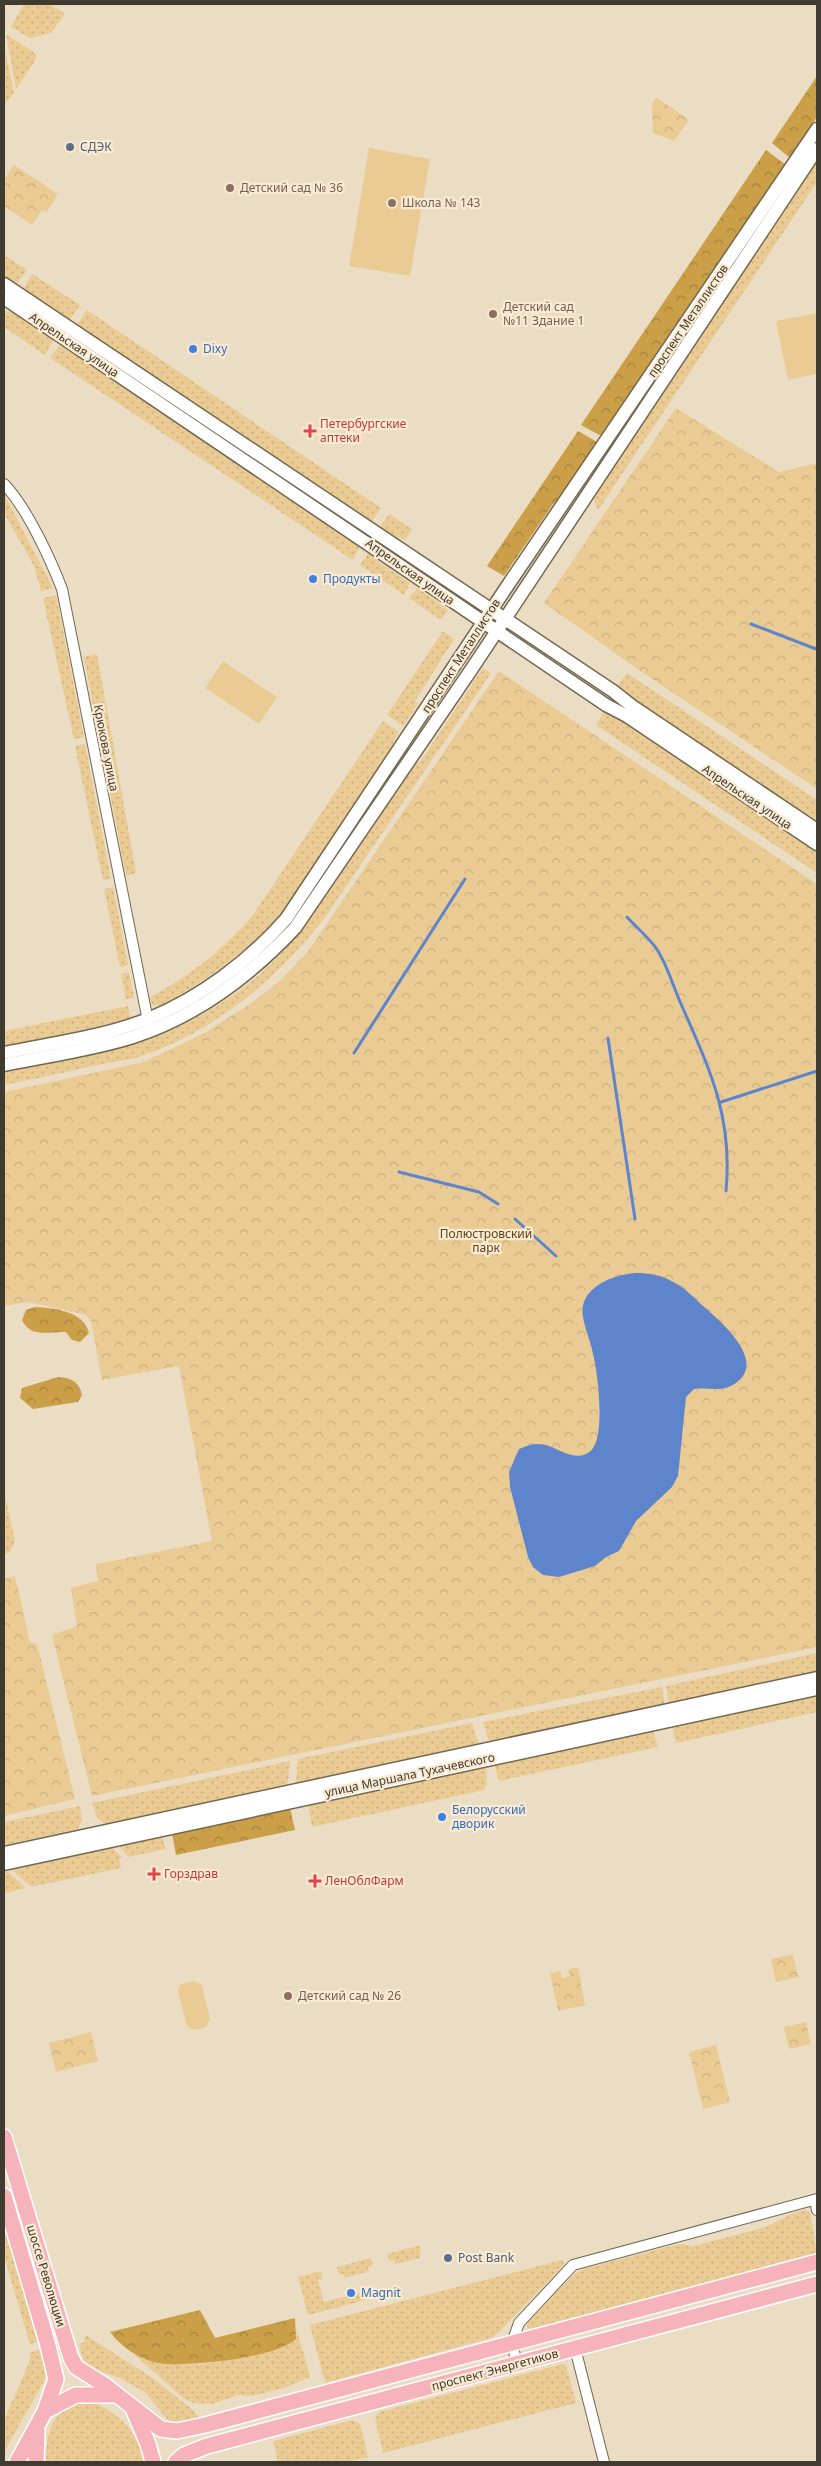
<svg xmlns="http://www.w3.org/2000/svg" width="821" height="2466" viewBox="0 0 821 2466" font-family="'Noto Sans',sans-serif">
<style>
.grass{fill:url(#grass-dots)}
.forest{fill:url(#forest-crowns)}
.park{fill:url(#park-crowns)}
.garden{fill:#eacb93}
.water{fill:#5e85cc}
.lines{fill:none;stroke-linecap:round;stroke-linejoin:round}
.stream{stroke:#5e85cc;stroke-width:3}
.minor-casing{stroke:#736750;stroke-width:12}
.tertiary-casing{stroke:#736750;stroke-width:15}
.primary-casing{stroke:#fff;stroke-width:18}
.minor{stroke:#fff;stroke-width:10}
.tertiary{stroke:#fff;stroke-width:12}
.primary{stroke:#f7b3bc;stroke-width:15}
.service-dot{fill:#5c6f8a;stroke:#f9ead1;stroke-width:2}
.education-dot{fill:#8d6e63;stroke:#f9ead1;stroke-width:2}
.shop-dot{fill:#3f7fe0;stroke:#f9ead1;stroke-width:2}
.health-dot{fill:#e0444e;stroke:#f9ead1;stroke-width:2}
.labels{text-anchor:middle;stroke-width:4.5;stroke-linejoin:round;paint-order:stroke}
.service-label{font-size:12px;fill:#4e5e75;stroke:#f9ead1;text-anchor:start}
.education-label{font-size:12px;fill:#785e54;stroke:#f9ead1;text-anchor:start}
.street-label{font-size:12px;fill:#403b30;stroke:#f9ead1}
.shop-label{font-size:12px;fill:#366cbe;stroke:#f9ead1;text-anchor:start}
.health-label{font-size:12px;fill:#be3a42;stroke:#f9ead1;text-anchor:start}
.park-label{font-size:12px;fill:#574520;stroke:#f9ead1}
</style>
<defs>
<pattern id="grass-dots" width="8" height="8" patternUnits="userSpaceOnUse" patternTransform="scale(1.25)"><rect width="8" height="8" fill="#eacb93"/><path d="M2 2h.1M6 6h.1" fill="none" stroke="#caaf7f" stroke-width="1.8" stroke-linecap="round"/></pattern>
<pattern id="forest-crowns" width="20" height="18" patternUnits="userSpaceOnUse" patternTransform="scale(1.25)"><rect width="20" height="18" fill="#ca9f48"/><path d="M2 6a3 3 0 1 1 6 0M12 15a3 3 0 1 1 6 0" fill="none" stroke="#a5833c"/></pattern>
<pattern id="park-crowns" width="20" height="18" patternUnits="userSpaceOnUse" patternTransform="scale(1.25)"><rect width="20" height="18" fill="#eacb93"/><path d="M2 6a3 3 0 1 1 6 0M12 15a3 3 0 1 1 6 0" fill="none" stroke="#caaf7f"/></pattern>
</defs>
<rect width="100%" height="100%" fill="#ebddc4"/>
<!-- grass -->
<g class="grass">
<polygon points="24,4 50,4 65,14 51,33 30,38 11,27"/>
<polygon points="6,34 36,54 36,59 16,89"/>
<polygon points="4,45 14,92 4,106"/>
<polygon points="817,161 817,182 598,510 594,500 596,490"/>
<polygon points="4,255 27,270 16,285 4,277"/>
<polygon points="32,274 80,305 69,321 23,290"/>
<polygon points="10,309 54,339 45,355 4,327 4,315"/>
<polygon points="87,310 381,508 371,523 76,326"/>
<polygon points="61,344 361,544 353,560 50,358"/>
<polygon points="4,494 53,588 41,591 34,566 4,513"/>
<polygon points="389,514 412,529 405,540 379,529"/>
<polygon points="370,550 380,563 410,583 404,595 360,565"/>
<polygon points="418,588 448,610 441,620 409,598"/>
<polygon points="56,595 84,737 74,739 43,598"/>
<polygon points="443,631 454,639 415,701 418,704 403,726 387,715"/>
<polygon points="97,654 136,873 126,876 84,657"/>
<path d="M 483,668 L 491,673 L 328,913 C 282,975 216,1031 141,1056 C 127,1061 111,1062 97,1065 C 66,1072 35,1079 4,1085 L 4,1072 C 48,1062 94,1057 137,1043 C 186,1026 233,1001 270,965 C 299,937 321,903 343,869 C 366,834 389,799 412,764 L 420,762 Z"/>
<polygon points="627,673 817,800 817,822 631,698 618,685"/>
<polygon points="604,711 625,722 817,851 817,873 596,725"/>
<path d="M 383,721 L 399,732 L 393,742 L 393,749 L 282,916 C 245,952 205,982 160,1006 L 153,1005 L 149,998 C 190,976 223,950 253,915 Z"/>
<polygon points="85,744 111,879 103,880 75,746"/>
<polygon points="113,887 128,965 120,967 104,889"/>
<polygon points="129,972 134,998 126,999 121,974"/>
<polygon points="128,1006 131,1019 4,1047 4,1031"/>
<polygon points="4,1490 15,1542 9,1553 4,1554"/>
<polygon points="817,1653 817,1671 669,1703 666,1686"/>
<polygon points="662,1687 665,1704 489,1741 483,1722"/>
<polygon points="817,1695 817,1712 676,1743 672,1726"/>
<polygon points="472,1723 479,1744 296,1783 298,1759"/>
<polygon points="650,1731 654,1733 658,1747 499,1781 494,1764"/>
<polygon points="290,1761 288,1784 105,1824 97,1817 92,1803"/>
<polygon points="486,1766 487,1784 484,1790 312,1827 308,1804"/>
<polygon points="80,1806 82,1820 78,1829 4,1845 4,1822"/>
<polygon points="161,1835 166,1849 129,1857 117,1844"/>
<polygon points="110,1846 123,1858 119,1859 121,1868 31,1887 9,1867"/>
<polygon points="7,1872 8,1872 26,1888 4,1893 4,1873"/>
<polygon points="805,2210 810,2212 817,2254 531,2329 527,2327 528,2322 573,2275 584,2269 679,2244 693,2246 766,2227 791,2214"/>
<polygon points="4,2223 39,2341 30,2344 4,2256"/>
<polygon points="420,2245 420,2258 395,2264 394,2260 389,2261 387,2254"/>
<polygon points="371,2258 373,2266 368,2267 369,2271 344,2278 343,2274 339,2275 337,2267"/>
<polygon points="562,2260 564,2263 563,2266 494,2337 325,2383 310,2325"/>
<polygon points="321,2271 323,2279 318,2280 324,2302 379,2288 381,2296 308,2315 298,2277"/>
<path d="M 297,2330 L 310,2377 L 287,2387 L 252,2396 L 238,2395 L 212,2404 L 193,2403 L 184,2399 L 134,2354 C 184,2377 240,2357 290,2344 L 296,2339 Z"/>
<polygon points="87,2336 151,2377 193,2410 200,2419 172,2423 166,2418 146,2393 120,2378 91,2368 83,2359 79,2344 85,2342 84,2337"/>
<polygon points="41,2349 46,2364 45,2379 4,2452 4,2420 29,2363 31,2352"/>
<polygon points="562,2364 566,2365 576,2403 383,2453 375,2418 379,2412"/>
<path d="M 91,2401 C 119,2413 138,2432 144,2462 L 46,2462 C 46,2429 54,2404 91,2401 Z"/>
<polygon points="352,2420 360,2424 368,2457 347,2462 278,2462 273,2441"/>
</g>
<!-- forest -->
<g class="forest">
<polygon points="817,76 817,117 790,158 772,143"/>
<polygon points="766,150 786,165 603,437 581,425"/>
<polygon points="578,431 599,443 562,499 553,504 504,576 487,566"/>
<path d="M 35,1307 C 54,1308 84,1311 89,1333 L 80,1342 L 72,1340 L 66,1332 C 50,1331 31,1339 22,1320 L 26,1310 Z"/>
<path d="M 58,1377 C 71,1378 79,1381 82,1395 L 78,1402 L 33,1409 L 20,1398 L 22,1388 Z"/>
<polygon points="290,1808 295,1830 176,1855 172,1833"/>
<path d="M 200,2310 L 215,2338 L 295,2318 L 296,2339 C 276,2358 185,2368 158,2363 C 139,2359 121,2347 110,2332 Z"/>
</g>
<!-- park -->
<g class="park">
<polygon points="656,97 689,120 674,141 653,133 652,104"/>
<polygon points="14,165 58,194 47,212 42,210 32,225 4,206 4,180"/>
<polygon points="676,408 779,472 817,463 817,789 639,670 544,603"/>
<polygon points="499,671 817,884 817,1647 92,1796 52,1635 77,1626 71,1588 98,1581 96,1564 212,1541 179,1366 102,1380 91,1321 86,1315 30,1302 4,1306 4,1092 140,1063 170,1050 206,1032 250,1004 281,980 309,950"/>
<polygon points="15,1576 30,1642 37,1644 75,1799 4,1816 4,1579"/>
<polygon points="793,1954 798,1977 776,1982 771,1959"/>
<polygon points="578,1967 585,2005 558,2011 550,1973 560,1971 562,1978 570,1976 568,1969"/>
<polygon points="806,2022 811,2044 789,2049 784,2027"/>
<polygon points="91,2032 98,2061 56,2072 49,2043"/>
<polygon points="716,2045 730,2102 703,2109 689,2052"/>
</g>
<!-- garden -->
<g class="garden">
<polygon points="369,148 430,159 410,276 349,266"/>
<polygon points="817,313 817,374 788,380 776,321"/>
<polygon points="223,661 277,697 259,724 205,688"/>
<polygon points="194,1981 202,1985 210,2019 206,2027 194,2030 187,2026 178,1991 181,1984"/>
</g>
<!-- water -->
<path class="water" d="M 635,1273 C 650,1273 662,1275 675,1283 C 685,1288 694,1298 702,1305 C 721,1322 772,1364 731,1386 C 719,1392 707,1387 694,1389 L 686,1397 L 678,1476 L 672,1487 L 636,1521 L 619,1551 L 606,1557 L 595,1566 L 559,1577 L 543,1575 L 533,1567 L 528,1557 L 510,1487 L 509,1472 L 519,1449 C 524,1447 531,1444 537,1444 C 555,1443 570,1463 588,1453 C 607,1444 598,1373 593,1354 C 591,1342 585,1330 583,1317 C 578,1288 612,1275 635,1273 Z"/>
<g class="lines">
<!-- stream -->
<g class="stream">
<polyline points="751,624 816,649"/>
<path d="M 627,917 C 636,927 648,937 656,948 C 667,964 673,986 681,1004 C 710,1070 733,1117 726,1191"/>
<polyline points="608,1038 635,1219"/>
<polyline points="354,1053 465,879"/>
<polyline points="721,1102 817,1071"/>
<polyline points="399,1172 479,1192 498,1204"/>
<polyline points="515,1219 556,1256"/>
</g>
<defs>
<g id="minor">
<path d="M 4,484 C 27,508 50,558 62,589 L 149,1026"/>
<polyline points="815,2200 817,2210"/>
<polyline points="575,2348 604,2462"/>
<polyline points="517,2364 512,2343 519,2323 573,2265 817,2199"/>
</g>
<g id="tertiary">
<polyline points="4,284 613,691 632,706 817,830"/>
<polyline points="4,298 606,705 627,716 817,844"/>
<path d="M 4,1053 C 52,1043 103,1037 148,1019 C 200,998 249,961 286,919 L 508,585 L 817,129"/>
<path d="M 4,1065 C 47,1056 92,1050 133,1037 C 198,1016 250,976 295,928 L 471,670 L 817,149"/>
<polyline points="4,1853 817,1678"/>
<polyline points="4,1864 817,1689"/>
</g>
<g id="primary">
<polyline points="4,2137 71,2358 76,2367 103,2384 161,2429 177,2431 205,2425 817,2262"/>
<polyline points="4,2196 47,2342 56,2379 45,2411 17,2462"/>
<polyline points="45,2411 76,2395 116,2395"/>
<polyline points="134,2411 148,2444 153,2462"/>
<polyline points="36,2462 37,2430"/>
<polyline points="176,2462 184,2455 207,2446 817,2284"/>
</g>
</defs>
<!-- minor casing -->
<use href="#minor" class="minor-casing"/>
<!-- tertiary casing -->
<use href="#tertiary" class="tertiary-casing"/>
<!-- primary casing -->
<use href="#primary" class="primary-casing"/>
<!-- minor -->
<use href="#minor" class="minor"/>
<!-- tertiary -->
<use href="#tertiary" class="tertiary"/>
<!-- primary -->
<use href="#primary" class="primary"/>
</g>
<!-- markers -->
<g class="service-dot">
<circle cx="70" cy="147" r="5"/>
<circle cx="448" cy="2258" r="5"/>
</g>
<g class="education-dot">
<circle cx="230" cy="188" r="5"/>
<circle cx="392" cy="203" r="5"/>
<circle cx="493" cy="314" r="5"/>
<circle cx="288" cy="1996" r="5"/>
</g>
<g class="shop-dot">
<circle cx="193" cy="349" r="5"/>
<circle cx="313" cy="579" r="5"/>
<circle cx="442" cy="1817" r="5"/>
<circle cx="351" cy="2293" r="5"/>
</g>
<g class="health-dot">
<path d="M307.5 423.5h5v5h5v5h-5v5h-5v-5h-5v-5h5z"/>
<path d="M151.5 1866.5h5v5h5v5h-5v5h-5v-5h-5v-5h5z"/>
<path d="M312.5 1873.5h5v5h5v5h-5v5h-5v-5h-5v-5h5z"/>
</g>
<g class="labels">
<!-- service labels -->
<g class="service-label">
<text x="80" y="151">СДЭК</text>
<text x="458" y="2262">Post Bank</text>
</g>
<!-- education labels -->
<g class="education-label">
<text x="240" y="192">Детский сад № 36</text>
<text x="402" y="207">Школа № 143</text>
<text x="503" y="311">Детский сад<tspan x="503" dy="14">№11 Здание 1</tspan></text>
<text x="298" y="2000">Детский сад № 26</text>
</g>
<!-- street labels -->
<g class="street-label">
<text transform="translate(688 321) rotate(-56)" y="4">проспект Металлистов</text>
<text transform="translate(74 345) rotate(34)" y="4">Апрельская улица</text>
<text transform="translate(410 572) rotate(35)" y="4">Апрельская улица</text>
<text transform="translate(461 656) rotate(-57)" y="4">проспект Металлистов</text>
<text transform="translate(106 748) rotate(79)" y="4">Крюкова улица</text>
<text transform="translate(747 797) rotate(34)" y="4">Апрельская улица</text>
<text transform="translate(410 1775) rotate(-12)" y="4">улица Маршала Тухачевского</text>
<text transform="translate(46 2276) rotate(73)" y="4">шоссе Революции</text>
<text transform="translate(495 2370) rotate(-15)" y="4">проспект Энергетиков</text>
</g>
<!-- shop labels -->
<g class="shop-label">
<text x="203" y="353">Dixy</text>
<text x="323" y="583">Продукты</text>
<text x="452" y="1814">Белорусский<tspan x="452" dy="14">дворик</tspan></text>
<text x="361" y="2297">Magnit</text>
</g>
<!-- health labels -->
<g class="health-label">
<text x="320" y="428">Петербургские<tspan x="320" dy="14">аптеки</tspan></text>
<text x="164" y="1878">Горздрав</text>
<text x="325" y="1885">ЛенОблФарм</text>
</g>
<!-- park labels -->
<g class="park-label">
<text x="486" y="1238">Полюстровский<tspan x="486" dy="14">парк</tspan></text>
</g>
</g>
<!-- border -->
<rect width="821" height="2466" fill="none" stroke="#403b30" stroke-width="10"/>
</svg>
